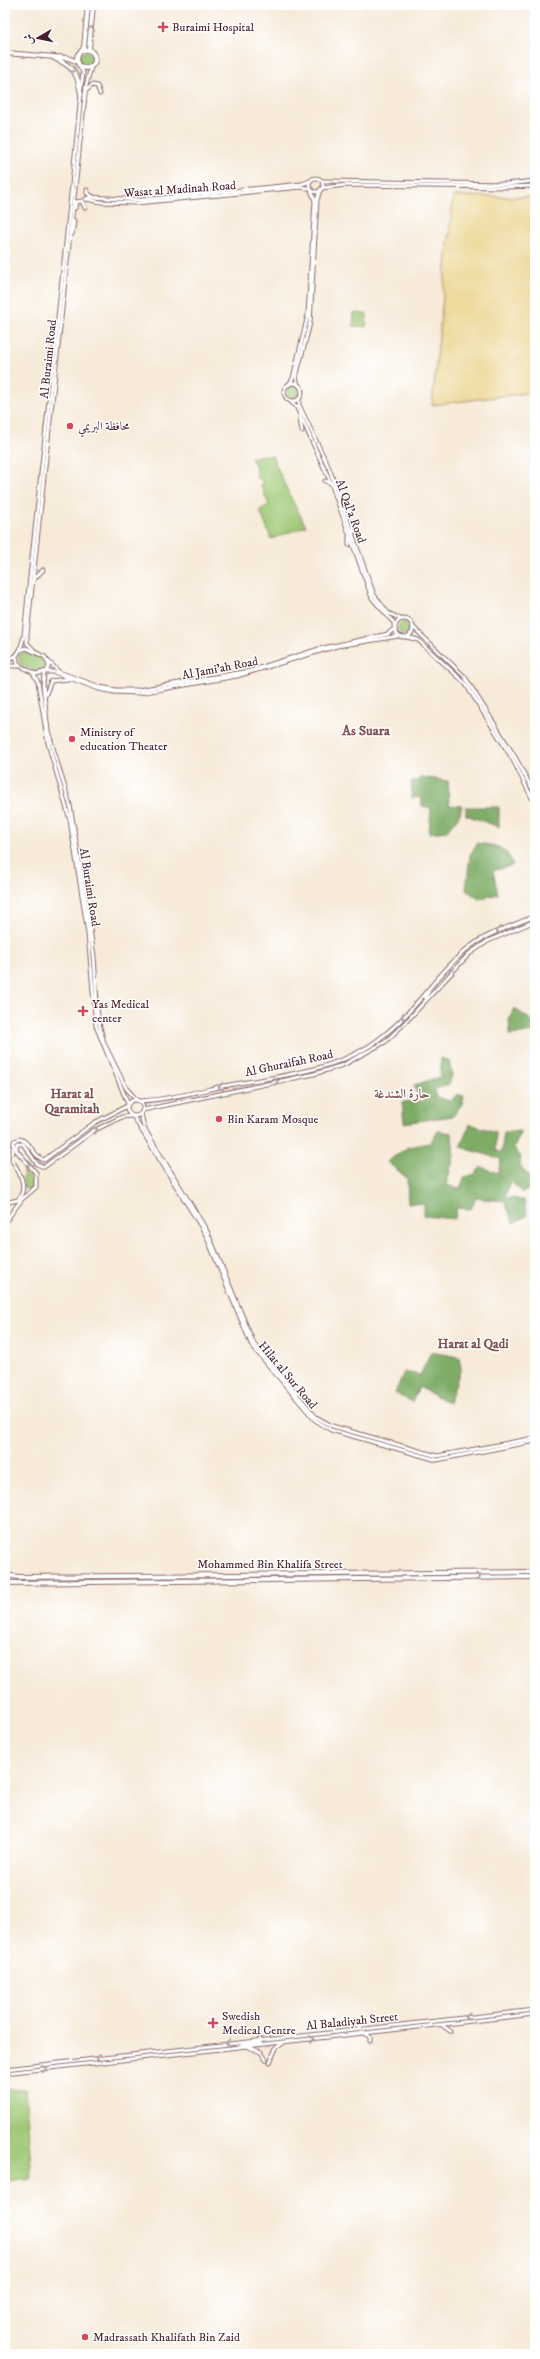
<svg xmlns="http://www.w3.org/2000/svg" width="540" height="2359" viewBox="0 0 540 2359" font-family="'IM FELL DW Pica',Amiri,serif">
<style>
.green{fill:#9ec875;stroke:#747450}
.forest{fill:#7eac66;stroke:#646648}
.sand{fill:#eeda9e;stroke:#9c7c64}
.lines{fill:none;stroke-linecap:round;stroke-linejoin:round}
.major-casing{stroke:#876668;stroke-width:5}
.highway-casing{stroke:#876668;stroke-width:6}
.major{stroke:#fff;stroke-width:3}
.highway{stroke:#fff;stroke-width:4}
.oneway{stroke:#ae9aa0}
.poi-dot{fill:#d1495b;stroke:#fff;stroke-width:1.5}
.labels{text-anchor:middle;stroke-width:3;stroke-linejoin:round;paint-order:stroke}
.poi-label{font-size:12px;fill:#4a1f2b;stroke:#fff;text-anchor:start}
.street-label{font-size:12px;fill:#4a1f2b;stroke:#fff}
.neighbourhood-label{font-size:13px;font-weight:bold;fill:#82524f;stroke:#fff}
.quarter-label{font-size:14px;font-weight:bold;fill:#82524f;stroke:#fff}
</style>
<rect width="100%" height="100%" fill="#fff"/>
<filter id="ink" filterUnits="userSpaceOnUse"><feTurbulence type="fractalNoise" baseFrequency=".025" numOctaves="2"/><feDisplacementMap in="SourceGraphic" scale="8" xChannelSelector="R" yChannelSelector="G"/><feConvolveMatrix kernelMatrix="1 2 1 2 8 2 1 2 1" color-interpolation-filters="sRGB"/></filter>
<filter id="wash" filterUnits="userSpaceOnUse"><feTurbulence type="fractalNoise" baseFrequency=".012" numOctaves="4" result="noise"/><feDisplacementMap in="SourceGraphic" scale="16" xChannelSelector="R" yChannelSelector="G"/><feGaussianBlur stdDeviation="0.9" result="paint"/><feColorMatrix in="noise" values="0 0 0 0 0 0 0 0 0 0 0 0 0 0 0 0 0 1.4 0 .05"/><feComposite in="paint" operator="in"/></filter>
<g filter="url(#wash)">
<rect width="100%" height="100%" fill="#f7ead8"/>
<!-- green -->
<g class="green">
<circle cx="86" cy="59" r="7"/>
<polygon points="354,313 367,314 366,327 353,326"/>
<circle cx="293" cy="392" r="6"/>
<polygon points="262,455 272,456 291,498 306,526 271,539 260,510 269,505 261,486 263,484 260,477 257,479 255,465 251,458"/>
<circle cx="404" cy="628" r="6"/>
<polygon points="29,651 45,659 48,665 46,670 40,673 19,664 19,654"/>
<polygon points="23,1169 34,1183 33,1188 30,1190 23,1187"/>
<polygon points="25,2089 32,2178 5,2181 5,2090"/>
</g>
<!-- forest -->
<g class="forest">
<polygon points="420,777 448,781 449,805 462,806 459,816 447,831 429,833 431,808 422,806 421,797 412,798 411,781 419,780"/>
<polygon points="466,807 499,807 499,827 466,815"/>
<path d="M 477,843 C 497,846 505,845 513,865 L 493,871 L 498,894 L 479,899 L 466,890 L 470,855 Z"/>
<polygon points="514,1008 535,1023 535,1032 510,1035 509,1020"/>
<polygon points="441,1058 449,1061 452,1075 449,1085 435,1089 436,1097 450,1101 457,1094 464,1096 462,1104 453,1116 404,1123 402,1102 423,1101 424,1095 417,1094 414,1085 440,1077"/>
<polygon points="470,1124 496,1132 495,1150 501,1153 504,1132 521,1131 514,1148 521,1157 519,1164 535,1184 523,1193 510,1181 505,1197 524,1200 527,1216 513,1223 505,1201 476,1198 471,1209 457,1208 455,1219 424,1216 424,1204 408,1203 407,1178 387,1162 408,1147 430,1143 438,1131 452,1133 454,1156 446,1185 459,1189 465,1177 475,1174 481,1167 498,1173 501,1159 460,1147"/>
<polygon points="431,1352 459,1357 461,1368 449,1403 419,1387 412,1402 395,1393 404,1372 420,1375"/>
</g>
<!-- sand -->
<polygon class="sand" points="535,195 535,392 432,405 453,196 530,197"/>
</g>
<g filter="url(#ink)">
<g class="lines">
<defs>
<g id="major">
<polyline points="79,65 83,72 81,88"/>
<polyline points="87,90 92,85 97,86 100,94"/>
<circle cx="316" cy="185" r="7"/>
<polyline points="322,181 506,184 535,181"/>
<polyline points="322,188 346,185 506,187 535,186"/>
<polyline points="87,190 87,193 92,196"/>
<polyline points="86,199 101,202 137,203 301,187 311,189"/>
<polyline points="86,199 90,197 141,200 302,184 310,181"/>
<polyline points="75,208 76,202 82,201 85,208"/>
<polyline points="72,234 74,221"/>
<circle cx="293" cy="392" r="9"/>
<polyline points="289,385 293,378 308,315 315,201 311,190"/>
<polyline points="298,385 296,377 310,323 317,200 320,190"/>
<polyline points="299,398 299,405 329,468 374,595 388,613 401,619"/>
<polyline points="290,401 296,406 331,483 372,598 394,623 394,626"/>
<polyline points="300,418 302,431"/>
<polyline points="325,481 331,483"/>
<polyline points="353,522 354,532"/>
<polyline points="349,545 349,537"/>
<polyline points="33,580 43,570"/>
<circle cx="404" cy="628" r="9"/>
<polyline points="413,627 465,677 515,757 535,794"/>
<polyline points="407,637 418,640 465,683 512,758 535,804"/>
<polygon points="26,648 45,657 49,665 47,671 36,674 18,665 16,656 20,650"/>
<path d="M 20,650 L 24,636 C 42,455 64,275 81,94"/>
<polyline points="35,651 27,643 27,634 86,86 91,67"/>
<polyline points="48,661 59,672 100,687 116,690 138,690 250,671 319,649 388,634 394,629"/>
<polyline points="5,662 15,656"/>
<polyline points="5,666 18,666"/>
<polyline points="45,672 54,672 99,689 114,692 139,693 237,676 337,646 399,636"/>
<polyline points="33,673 38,682 48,743 70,820 88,933 96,1026 128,1104"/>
<polyline points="44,673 43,686 48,731 70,805 84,890 94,956 98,1019 104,1043 126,1088 137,1100"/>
<polyline points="45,696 51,681 68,679"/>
<polyline points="427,999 425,997 429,991"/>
<circle cx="135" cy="1108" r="8"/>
<path d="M 140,1101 C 167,1100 196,1092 223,1086 C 277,1076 340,1072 383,1036 C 415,1011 436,975 467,949 C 487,933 512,926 535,916"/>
<polyline points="143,1110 314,1074 343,1065 385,1042 403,1025 469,954 488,941 535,921"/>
<polyline points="141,1113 144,1128 207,1231 254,1344 316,1417 332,1426 437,1456 535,1438"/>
<polyline points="133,1116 205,1233 252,1346 315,1420 331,1430 437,1460 535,1441"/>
<path d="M 5,1199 L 9,1202 L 18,1200 C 29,1186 19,1172 12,1160 L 14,1141 L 20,1139 C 31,1142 34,1158 44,1160 L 94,1123 L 127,1106"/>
<polyline points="5,1222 22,1199 36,1187 36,1173 16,1150 17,1144 23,1144 37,1164 44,1167 93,1131 122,1117 132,1116"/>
<polyline points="442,2025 450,2031"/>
<polyline points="365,2033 370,2037 370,2041"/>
<polyline points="240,2046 260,2042 260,2039"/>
<polyline points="248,2047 261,2052 266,2060"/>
<polyline points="270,2062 276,2048 283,2043"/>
<polyline points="5,2069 535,2010"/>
<polyline points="5,2073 535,2014"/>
</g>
<g id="highway">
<circle cx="86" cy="59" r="9"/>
<polyline points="82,51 84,47 88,5"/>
<polyline points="91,51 89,48 93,5"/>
<polyline points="5,53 68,58 78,62"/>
<path d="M 54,58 C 74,67 77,71 81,94"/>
<polyline points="5,1575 19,1577 535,1572"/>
<polyline points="5,1583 535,1577"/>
</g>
</defs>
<!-- major casing -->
<use href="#major" class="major-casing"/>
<!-- highway casing -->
<use href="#highway" class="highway-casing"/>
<!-- major -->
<use href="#major" class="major"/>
<!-- highway -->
<use href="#highway" class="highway"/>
</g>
<!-- one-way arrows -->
<defs><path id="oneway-chevron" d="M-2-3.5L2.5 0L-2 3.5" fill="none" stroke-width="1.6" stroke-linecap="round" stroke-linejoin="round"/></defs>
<g class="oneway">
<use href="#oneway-chevron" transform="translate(91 29) rotate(-85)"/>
<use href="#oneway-chevron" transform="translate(73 70) rotate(52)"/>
<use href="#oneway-chevron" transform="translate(499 931) rotate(157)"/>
<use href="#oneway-chevron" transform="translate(452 971) rotate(-49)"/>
<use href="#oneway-chevron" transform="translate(404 1017) rotate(132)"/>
<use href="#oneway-chevron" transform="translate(276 1081) rotate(-11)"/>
<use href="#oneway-chevron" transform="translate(221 1087) rotate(169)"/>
<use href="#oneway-chevron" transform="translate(95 1130) rotate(-30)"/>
<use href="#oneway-chevron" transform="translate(30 1166) rotate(-131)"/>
<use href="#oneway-chevron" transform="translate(478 1577)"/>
<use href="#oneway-chevron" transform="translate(468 2017) rotate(174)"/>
<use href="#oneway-chevron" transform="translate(312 2039) rotate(-6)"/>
<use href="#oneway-chevron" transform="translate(228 2043) rotate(173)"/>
<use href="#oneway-chevron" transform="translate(99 2058) rotate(174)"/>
<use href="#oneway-chevron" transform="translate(44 2069) rotate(-6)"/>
</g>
</g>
<!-- markers -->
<g class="poi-dot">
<path d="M161 21h4v4h4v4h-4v4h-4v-4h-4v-4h4z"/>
<circle cx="70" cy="426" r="4"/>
<circle cx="72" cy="739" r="4"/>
<path d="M81 1005h4v4h4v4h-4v4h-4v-4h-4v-4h4z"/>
<circle cx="219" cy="1119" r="4"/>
<path d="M211 2017h4v4h4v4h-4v4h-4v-4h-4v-4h4z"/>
<circle cx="85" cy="2337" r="4"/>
</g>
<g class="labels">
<!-- poi labels -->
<g class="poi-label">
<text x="172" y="31">Buraimi Hospital</text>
<text x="78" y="430">محافظة البريمي</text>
<text x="80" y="736">Ministry of<tspan x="80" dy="14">education Theater</tspan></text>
<text x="92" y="1008">Yas Medical<tspan x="92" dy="14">center</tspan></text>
<text x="227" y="1123">Bin Karam Mosque</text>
<text x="222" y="2020">Swedish<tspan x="222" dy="14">Medical Centre</tspan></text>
<text x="93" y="2341">Madrassath Khalifath Bin Zaid</text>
</g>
<!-- street labels -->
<g class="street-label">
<text transform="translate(180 189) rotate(-4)" y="4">Wasat al Madinah Road</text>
<text transform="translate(48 359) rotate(-84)" y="4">Al Buraimi Road</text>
<text transform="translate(351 511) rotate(70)" y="4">Al Qal'a Road</text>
<text transform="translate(220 668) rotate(-11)" y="4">Al Jami'ah Road</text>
<text transform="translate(90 887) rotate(81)" y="4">Al Buraimi Road</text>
<text transform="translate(289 1063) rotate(-12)" y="4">Al Ghuraifah Road</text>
<text transform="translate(288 1375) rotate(50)" y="4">Hilat al Sur Road</text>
<text x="270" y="1568">Mohammed Bin Khalifa Street</text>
<text transform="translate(352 2021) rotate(-6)" y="4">Al Baladiyah Street</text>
</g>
<!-- neighbourhood labels -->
<g class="neighbourhood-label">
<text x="72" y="1098">Harat al<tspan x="72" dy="15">Qaramitah</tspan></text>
<text x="402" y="1098">حارة الشندغة</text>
<text x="473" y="1348">Harat al Qadi</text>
</g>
<!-- quarter labels -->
<g class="quarter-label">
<text x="366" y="735">As Suara</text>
</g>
</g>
<!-- margin -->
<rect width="540" height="2359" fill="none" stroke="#fff" stroke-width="20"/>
<!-- north arrow -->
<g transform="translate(38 38) rotate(261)" stroke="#ffffff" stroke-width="3" paint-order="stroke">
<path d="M0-3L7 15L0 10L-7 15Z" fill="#4a1f2b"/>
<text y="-6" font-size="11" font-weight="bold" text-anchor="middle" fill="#4a1f2b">ش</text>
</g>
</svg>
